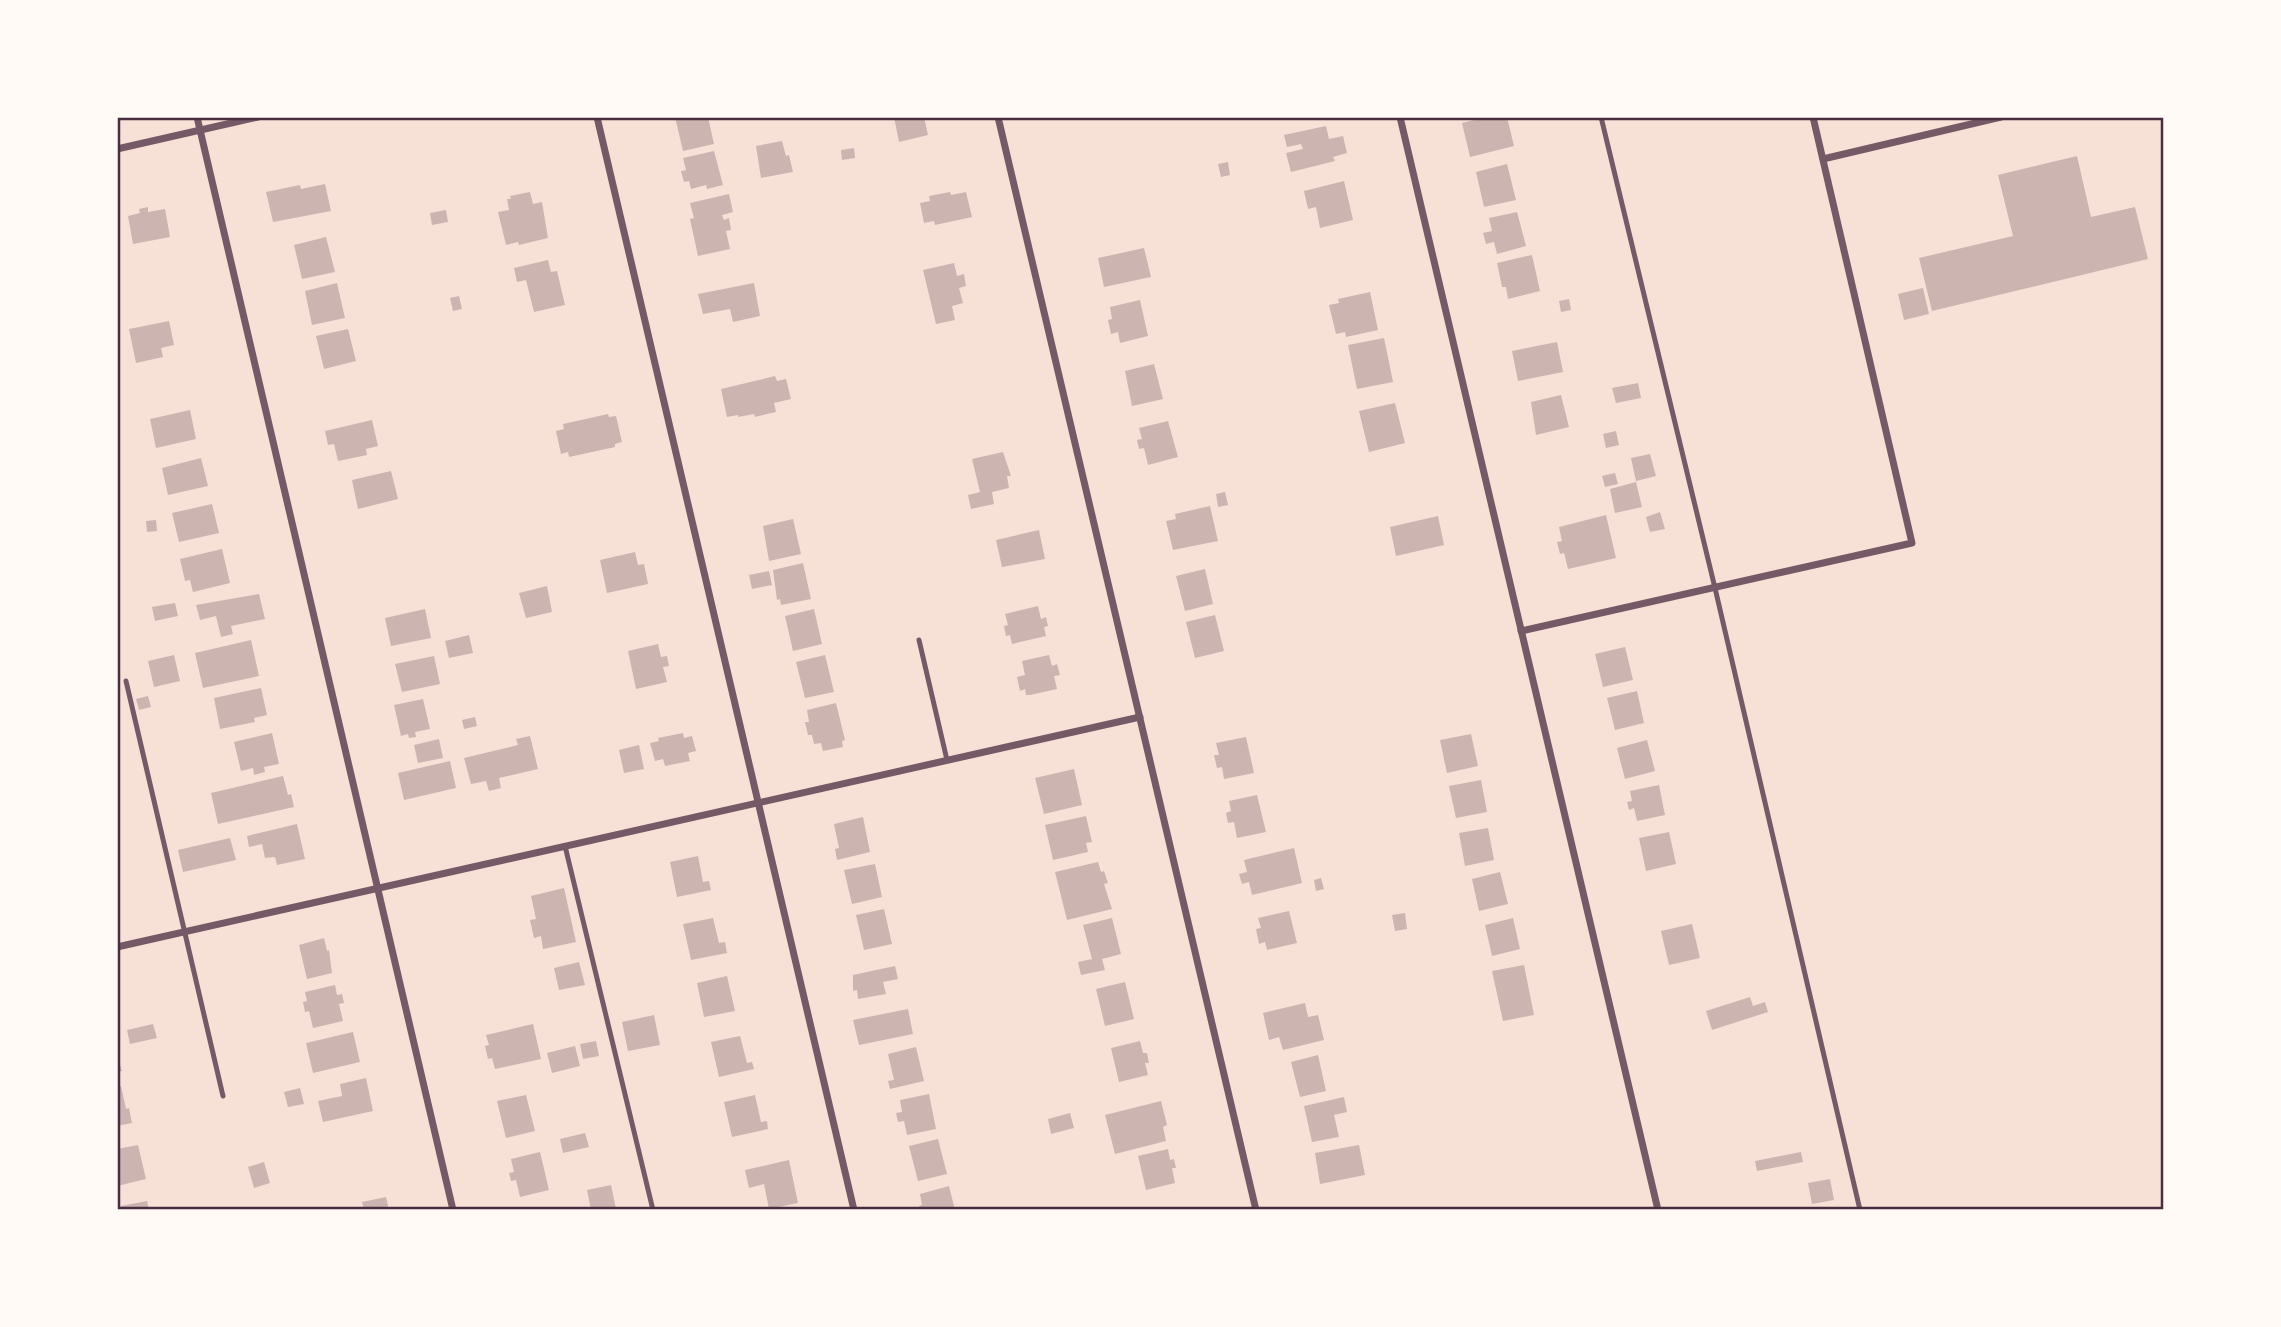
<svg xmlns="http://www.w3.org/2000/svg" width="2281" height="1327" viewBox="0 0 2281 1327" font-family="Karla,sans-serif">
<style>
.building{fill:#ccb4b1}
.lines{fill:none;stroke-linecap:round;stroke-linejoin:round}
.service{stroke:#755966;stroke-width:5}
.minor{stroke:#755966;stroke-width:7}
.neatline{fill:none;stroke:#4a2c40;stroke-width:2.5}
</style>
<rect width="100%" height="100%" fill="#f7e1d7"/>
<!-- building -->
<g class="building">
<polygon points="675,117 708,117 714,144 683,151"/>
<polygon points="894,117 924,117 928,135 899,142"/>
<polygon points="1486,117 1507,117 1514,146 1470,157 1462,123"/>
<polygon points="1326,126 1329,139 1343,136 1347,153 1333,157 1335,161 1291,172 1286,153 1303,149 1301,144 1287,147 1284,135"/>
<polygon points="782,141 786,156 789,155 793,172 761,178 756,146"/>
<polygon points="854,148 855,158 842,160 841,150"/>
<polygon points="714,151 723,185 707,189 706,185 691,189 689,181 684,182 681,171 686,170 683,158"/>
<polygon points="2077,156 2091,217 2135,207 2148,259 1932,311 1919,258 2013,236 1998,175"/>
<polygon points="1228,162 1230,175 1221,177 1218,164"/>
<polygon points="1507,164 1516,200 1484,207 1476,172"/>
<polygon points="1344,181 1353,220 1320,228 1316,207 1308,209 1304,191"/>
<polygon points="325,184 331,211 273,222 266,192 300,185 301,189"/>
<polygon points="530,192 533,204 542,202 548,238 519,245 518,242 506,245 498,212 509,210 507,199 511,199 510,196"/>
<polygon points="950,192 951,195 966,192 972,217 935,225 934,221 924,223 920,203 930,201 929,196"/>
<polygon points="729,194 733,212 722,215 724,220 729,218 731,230 726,231 730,249 698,256 690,219 694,218 690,203"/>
<polygon points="148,207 148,212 165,209 170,237 133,244 128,216 140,213 139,209"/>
<polygon points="446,210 448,222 432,225 430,213"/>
<polygon points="1517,212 1526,246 1497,254 1494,242 1486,244 1483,233 1492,231 1489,218"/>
<polygon points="326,237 335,272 302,279 294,245"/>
<polygon points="1144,248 1151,277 1104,287 1098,258"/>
<polygon points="1532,255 1540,291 1508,299 1506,287 1502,287 1497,263"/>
<polygon points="548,260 551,272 557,271 565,305 534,312 526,280 517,282 514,268"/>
<polygon points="954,263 957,276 964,274 966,286 959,288 963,303 952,306 955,320 936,324 923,270"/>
<polygon points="337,283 345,318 312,325 305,291"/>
<polygon points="754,283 760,316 733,322 730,309 703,314 698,294"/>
<polygon points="1923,288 1929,314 1904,320 1898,294"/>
<polygon points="1370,292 1378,330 1346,337 1345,332 1336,334 1329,305 1339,303 1338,299"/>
<polygon points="459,296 462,309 453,311 450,298"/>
<polygon points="1569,299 1571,310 1561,312 1559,301"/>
<polygon points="1140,300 1148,336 1120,343 1118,332 1111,334 1108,320 1112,319 1110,307"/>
<polygon points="169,321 174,345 161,348 163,357 136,363 129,329"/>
<polygon points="348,329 356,361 324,369 316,336"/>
<polygon points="1384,338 1393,382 1357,389 1348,345"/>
<polygon points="1557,342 1563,372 1518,381 1512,351"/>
<polygon points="1154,364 1163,399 1132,406 1125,371"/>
<polygon points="775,376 777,381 786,379 791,399 774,403 776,412 755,417 754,414 738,417 738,415 727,417 721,389"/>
<polygon points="1638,383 1641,398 1616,403 1612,388"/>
<polygon points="1561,395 1569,427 1536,435 1531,402"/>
<polygon points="1395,403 1405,443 1369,452 1359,411"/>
<polygon points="190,410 196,439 156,448 150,419"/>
<polygon points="608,414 609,417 616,416 622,442 615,444 615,447 569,457 568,452 561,454 556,431 564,429 563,424"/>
<polygon points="372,420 378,446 366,449 367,455 338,461 334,444 328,445 325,431"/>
<polygon points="1168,421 1178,457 1148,465 1144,448 1139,449 1137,440 1142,439 1139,428"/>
<polygon points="1616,431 1619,445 1606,448 1603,434"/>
<polygon points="1003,452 1011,476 1007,476 1009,488 992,492 994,504 971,509 968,495 980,492 972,459"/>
<polygon points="1650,454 1656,476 1636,481 1631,458"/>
<polygon points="201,458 208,486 168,495 162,468"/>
<polygon points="391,471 398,499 358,509 352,480"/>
<polygon points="1615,473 1618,484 1605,487 1602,476"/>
<polygon points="1636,482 1642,507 1615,513 1610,489"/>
<polygon points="1225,492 1228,505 1218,507 1216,494"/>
<polygon points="212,504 219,533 179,542 172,513"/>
<polygon points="1210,506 1218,541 1173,550 1166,521 1176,519 1175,514"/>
<polygon points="1660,512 1665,529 1650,532 1646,517"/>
<polygon points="1606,515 1616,558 1568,569 1564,553 1560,554 1557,542 1562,541 1559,527"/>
<polygon points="1438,516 1444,545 1396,556 1390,527"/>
<polygon points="793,519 801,554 769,561 763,526"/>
<polygon points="156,520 157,531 147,532 146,521"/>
<polygon points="1039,530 1045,559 1002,567 996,540"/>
<polygon points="222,549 230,583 193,592 190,580 185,581 180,559"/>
<polygon points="635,552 638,565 644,564 648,584 607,593 600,560"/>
<polygon points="803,563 811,599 781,605 780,599 777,600 773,570"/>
<polygon points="1205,569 1213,604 1185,611 1176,576"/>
<polygon points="769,571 772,585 752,589 749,575"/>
<polygon points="547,586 552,612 526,618 519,593"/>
<polygon points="259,594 265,619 231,626 233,634 221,637 216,616 200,620 196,605"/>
<polygon points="175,603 178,616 155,621 152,607"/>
<polygon points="1038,606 1041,619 1046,617 1048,626 1044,627 1046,636 1012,644 1010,635 1006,636 1004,626 1008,625 1005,614"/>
<polygon points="425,609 431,638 391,646 385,618"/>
<polygon points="814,609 822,644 793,651 785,616"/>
<polygon points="1215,615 1224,651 1195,658 1186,622"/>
<polygon points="469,635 473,653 449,658 445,641"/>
<polygon points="251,640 259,676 203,688 195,653"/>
<polygon points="658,644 661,657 667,656 669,666 663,667 667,682 636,689 628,651"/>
<polygon points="1625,647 1633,680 1603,687 1595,654"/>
<polygon points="174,655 180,681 154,687 148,661"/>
<polygon points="825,655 834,692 805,698 796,662"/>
<polygon points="1049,655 1052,666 1057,664 1060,675 1054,676 1057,689 1030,695 1026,695 1025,689 1020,691 1017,677 1025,675 1022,661"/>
<polygon points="434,656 440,684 402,692 395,664"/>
<polygon points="261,688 267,715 254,718 255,722 220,729 214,698"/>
<polygon points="1637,691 1644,723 1615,730 1607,698"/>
<polygon points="148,696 151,707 139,710 136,699"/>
<polygon points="423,699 430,729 415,732 416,737 409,738 408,734 401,736 394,705"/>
<polygon points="836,703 845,740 842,741 843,747 823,751 821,743 814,744 812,735 808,735 805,722 809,722 807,710"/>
<polygon points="475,717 477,726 464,729 462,720"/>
<polygon points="272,733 279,764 264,767 265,772 254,775 253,768 241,771 234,742"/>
<polygon points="683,733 684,738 692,736 696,751 688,753 690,761 665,766 663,759 655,761 650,743 659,741 658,738"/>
<polygon points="1471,734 1478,766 1447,773 1440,740"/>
<polygon points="530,736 538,769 499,778 501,788 489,791 486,781 471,784 464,758 518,745 516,739"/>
<polygon points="1246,737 1254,773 1224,779 1222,767 1217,768 1214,755 1219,755 1216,743"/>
<polygon points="439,739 443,758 418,763 414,745"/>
<polygon points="1647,740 1655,771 1625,779 1617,748"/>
<polygon points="639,745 644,769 624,773 619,750"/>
<polygon points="450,761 456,788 404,800 398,773"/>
<polygon points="1074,769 1082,805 1044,814 1035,778"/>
<polygon points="283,776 288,795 291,794 294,807 218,824 211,793"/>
<polygon points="1481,780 1487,812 1456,818 1449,786"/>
<polygon points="1659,785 1665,815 1637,821 1634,808 1629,810 1627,802 1632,801 1630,791"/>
<polygon points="1257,795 1266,832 1237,838 1234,822 1228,823 1226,813 1231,811 1229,801"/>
<polygon points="1086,816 1092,842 1086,843 1088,852 1053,860 1045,825"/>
<polygon points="863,817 870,852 837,860 835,849 839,848 834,824"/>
<polygon points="297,824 305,859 277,865 275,857 265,858 262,844 249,847 247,836"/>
<polygon points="1488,828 1494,860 1465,866 1459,833"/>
<polygon points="1669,832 1676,864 1646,871 1639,838"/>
<polygon points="230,838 236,860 183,872 178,850"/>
<polygon points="1294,848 1302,883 1252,895 1249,882 1242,884 1239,874 1247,872 1244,860"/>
<polygon points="698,856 703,882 709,881 711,890 677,897 670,862"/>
<polygon points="1098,862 1101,872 1104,871 1108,883 1104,884 1112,909 1067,920 1055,872"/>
<polygon points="875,864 882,897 852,904 844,870"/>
<polygon points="1500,872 1508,904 1479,911 1472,879"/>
<polygon points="1321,878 1324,889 1316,891 1314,880"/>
<polygon points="564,888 576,942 543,949 541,936 534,938 530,920 536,919 531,896"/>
<polygon points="884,909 892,944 864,950 856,915"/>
<polygon points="1289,911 1297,943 1267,950 1265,942 1259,944 1256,929 1261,928 1258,918"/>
<polygon points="1405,913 1407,929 1395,931 1392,915"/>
<polygon points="713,918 719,943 725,942 727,953 691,960 683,924"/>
<polygon points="1112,918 1121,954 1102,959 1105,970 1081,975 1078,962 1092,959 1083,925"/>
<polygon points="1513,918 1520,949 1492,956 1485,925"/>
<polygon points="1692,924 1700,958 1669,965 1661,931"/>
<polygon points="324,938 327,951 329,950 332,973 307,979 299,945"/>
<polygon points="579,962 585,985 559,990 554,968"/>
<polygon points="1524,965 1534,1015 1503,1021 1492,971"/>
<polygon points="895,966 898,979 883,982 886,994 858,999 857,990 853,991 853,975"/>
<polygon points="727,976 735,1011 704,1017 697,983"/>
<polygon points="1125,982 1134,1019 1105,1026 1096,989"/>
<polygon points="335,985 337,995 342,994 344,1003 339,1004 343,1021 313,1028 309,1011 305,1012 303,1002 307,1001 305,992"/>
<polygon points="1750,997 1753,1006 1765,1002 1768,1012 1712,1030 1706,1011"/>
<polygon points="1305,1003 1308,1017 1318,1015 1324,1040 1283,1050 1279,1037 1269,1040 1263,1013"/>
<polygon points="908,1009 913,1034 859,1045 853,1020"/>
<polygon points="654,1015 660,1045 628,1051 622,1022"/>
<polygon points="153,1024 157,1038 130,1044 127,1030"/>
<polygon points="533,1024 541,1059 495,1069 492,1058 488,1059 485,1046 489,1045 486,1035"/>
<polygon points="353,1032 360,1062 313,1073 306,1043"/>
<polygon points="740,1036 747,1063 752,1062 754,1069 719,1077 711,1042"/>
<polygon points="596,1041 599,1056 583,1059 580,1044"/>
<polygon points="1140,1041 1143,1053 1147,1053 1149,1063 1145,1063 1148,1075 1119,1082 1111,1048"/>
<polygon points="575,1046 580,1066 552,1073 547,1053"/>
<polygon points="916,1047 924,1081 890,1089 888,1081 894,1080 888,1054"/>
<polygon points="1318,1055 1326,1091 1300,1097 1291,1062"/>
<polygon points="117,1056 122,1071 117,1072"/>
<polygon points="366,1078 373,1111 323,1122 318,1101 342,1096 340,1084"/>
<polygon points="121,1086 126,1109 129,1108 132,1123 117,1126 117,1087"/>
<polygon points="300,1088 304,1104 288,1107 284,1092"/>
<polygon points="929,1094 936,1129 907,1135 904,1121 898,1122 896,1113 902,1112 900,1100"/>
<polygon points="526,1095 535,1131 506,1138 497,1101"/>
<polygon points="755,1095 761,1122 767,1121 768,1129 732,1137 724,1102"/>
<polygon points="1344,1097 1347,1112 1334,1115 1339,1137 1312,1142 1304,1106"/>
<polygon points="1161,1101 1167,1125 1163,1127 1166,1141 1115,1154 1105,1115"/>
<polygon points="1070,1113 1074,1128 1051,1134 1048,1119"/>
<polygon points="585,1133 589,1147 563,1153 560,1139"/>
<polygon points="938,1139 947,1174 918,1181 909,1146"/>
<polygon points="138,1145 146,1179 117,1186 117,1149"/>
<polygon points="1359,1145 1365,1175 1320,1184 1315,1153"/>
<polygon points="1168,1149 1170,1160 1174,1159 1176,1168 1172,1168 1175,1183 1146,1190 1138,1156"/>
<polygon points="540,1152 549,1190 520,1197 516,1180 511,1181 509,1173 514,1172 511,1159"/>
<polygon points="1801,1152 1803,1162 1757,1171 1755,1161"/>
<polygon points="789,1160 798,1203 769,1209 764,1184 749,1188 745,1170"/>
<polygon points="264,1162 270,1183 254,1188 248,1167"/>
<polygon points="1830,1179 1834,1200 1812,1204 1808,1183"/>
<polygon points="611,1185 616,1209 591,1210 587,1190"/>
<polygon points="949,1186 955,1210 920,1210 919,1206 922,1205 920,1194"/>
<polygon points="386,1197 389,1210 364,1210 362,1202"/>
<polygon points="147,1201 149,1210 121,1210 121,1206"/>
</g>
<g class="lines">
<!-- service -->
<g class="service">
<polyline points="1601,117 1715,588 1860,1210"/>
<polyline points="919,640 947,760"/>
<polyline points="126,681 223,1096"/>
<polyline points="565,846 653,1210"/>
</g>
<!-- minor -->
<g class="minor">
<polyline points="197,117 453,1210"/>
<polyline points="597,117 854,1210"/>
<polyline points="998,117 1256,1210"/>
<polyline points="1400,117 1658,1210"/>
<polyline points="117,149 258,117"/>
<polyline points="1823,159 2001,117"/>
<polyline points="1521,631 1912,543 1813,117"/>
<polyline points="117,947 1140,717"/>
</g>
</g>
<!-- border -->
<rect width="2281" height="1327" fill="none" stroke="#fffaf5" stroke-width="238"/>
<rect x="119" y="119" width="2043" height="1089" class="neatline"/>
</svg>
